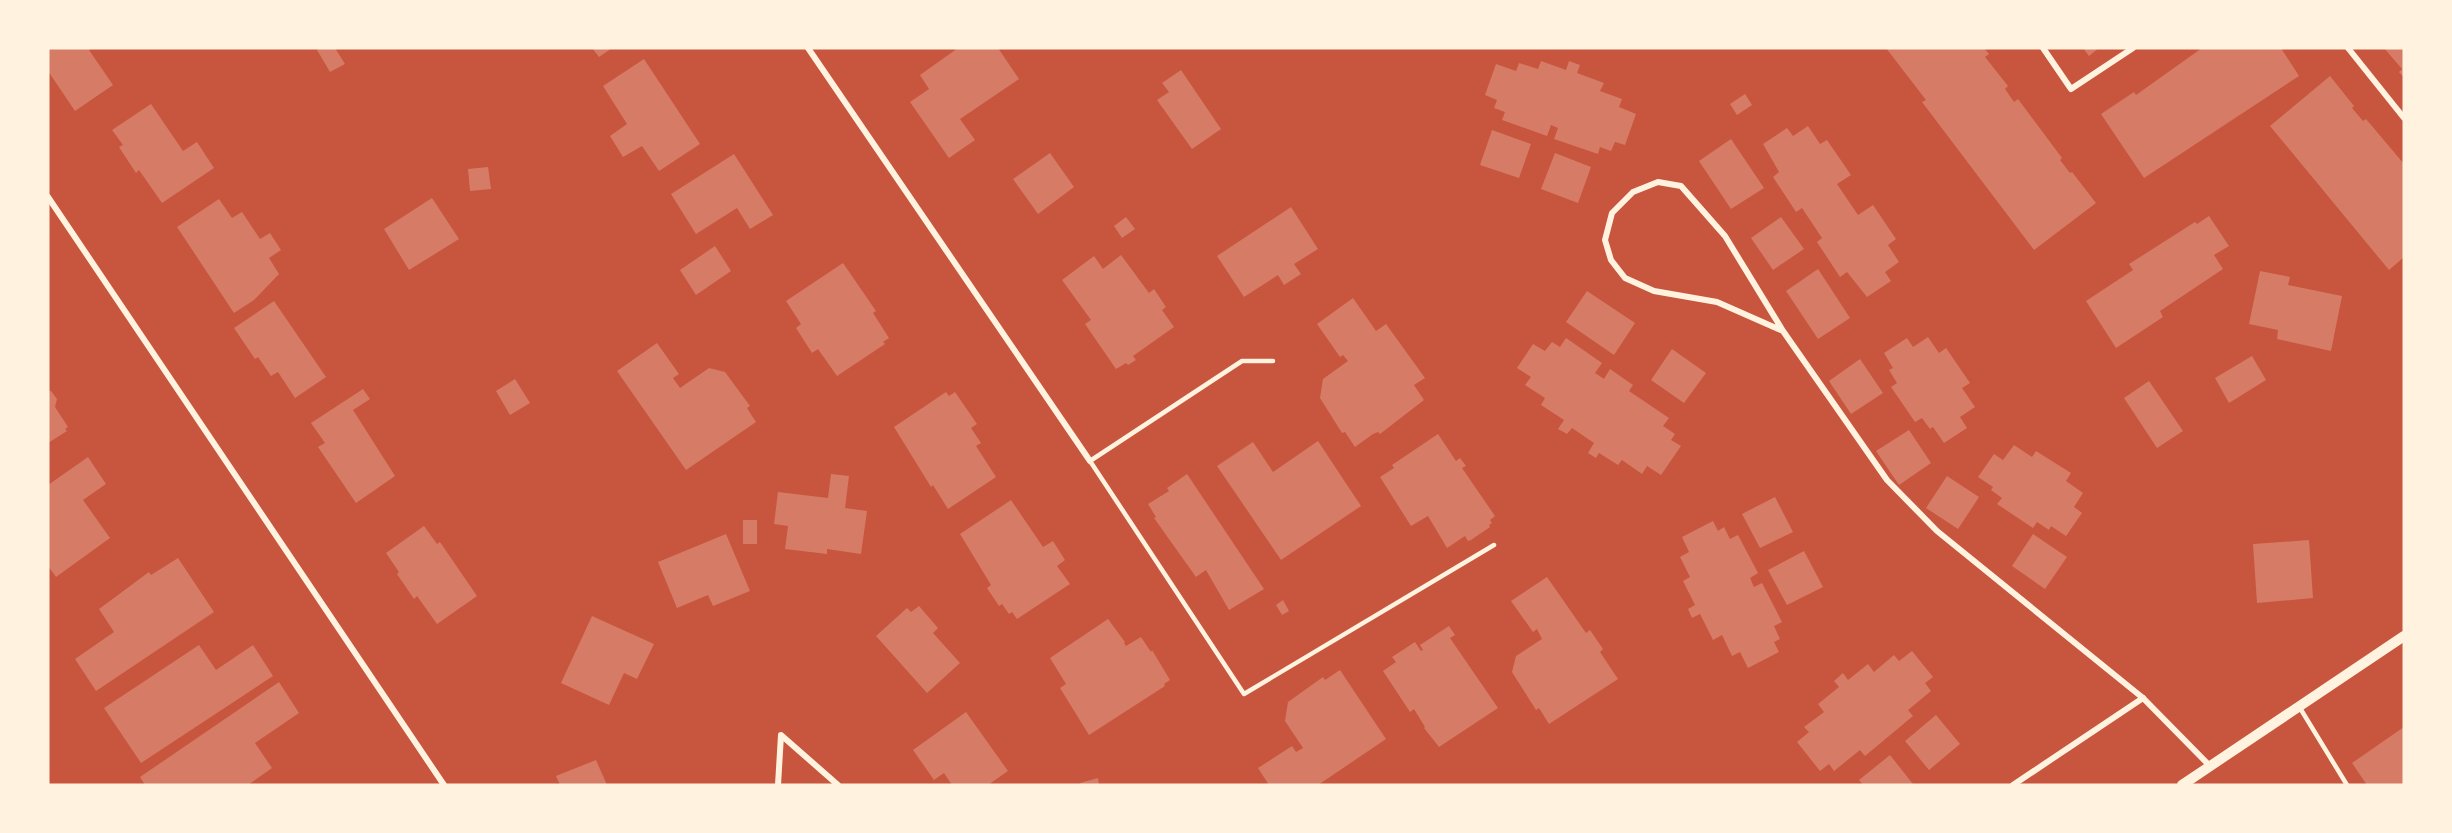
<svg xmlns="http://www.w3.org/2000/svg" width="2452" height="833" viewBox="0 0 2452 833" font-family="Merriweather,serif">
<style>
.building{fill:#d67c66}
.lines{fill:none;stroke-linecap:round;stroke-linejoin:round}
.service{stroke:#fff3e0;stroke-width:4.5}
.minor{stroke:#fff3e0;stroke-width:6}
.tertiary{stroke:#fff3e0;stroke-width:10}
</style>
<rect width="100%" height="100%" fill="#c8553d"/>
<!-- building -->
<g class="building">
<polygon points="48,48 93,48 89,50 113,85 75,111 48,71"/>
<polygon points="320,48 335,48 345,64 330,72 317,50"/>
<polygon points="592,48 612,48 599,57"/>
<polygon points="958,48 998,48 1019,79 960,119 975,140 949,158 910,102 929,89 920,75"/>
<polygon points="1886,48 1984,48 1989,54 1985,57 2008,86 2005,89 2014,102 2018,99 2062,158 2060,160 2070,173 2072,172 2096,203 2034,250 1922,102 1926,100"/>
<polygon points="2083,48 2099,48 2089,56"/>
<polygon points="2202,48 2281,48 2299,76 2144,178 2101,114 2134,92 2136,95"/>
<polygon points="2384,48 2404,48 2404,78 2399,72 2402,69"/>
<polygon points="644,59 700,144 659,171 642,146 623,157 610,136 627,124 603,86"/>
<polygon points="1541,61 1566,70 1569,61 1580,65 1577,73 1604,83 1600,91 1622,99 1619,107 1636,114 1625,145 1615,142 1611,151 1600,147 1598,154 1554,139 1558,128 1551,125 1547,136 1502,120 1505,112 1494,108 1497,100 1485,95 1496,64 1516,71 1519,63 1538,69"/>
<polygon points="1181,70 1221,129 1192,149 1157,100 1169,92 1162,83"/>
<polygon points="2330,76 2354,106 2352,108 2363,121 2366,119 2404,164 2404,257 2389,270 2270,126"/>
<polygon points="1745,94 1752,105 1737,115 1730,104"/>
<polygon points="151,104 183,151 197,142 214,168 162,203 139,170 136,173 119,147 123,145 112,130"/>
<polygon points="1808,126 1820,144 1827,140 1851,175 1837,184 1858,215 1873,205 1896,239 1888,245 1899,262 1885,272 1891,281 1867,297 1847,272 1840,277 1817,242 1822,238 1802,208 1796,212 1773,177 1779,172 1763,144 1787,128 1793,136"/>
<polygon points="1492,130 1531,144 1519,178 1480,165"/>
<polygon points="1731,139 1764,188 1731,209 1699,161"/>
<polygon points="1050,153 1074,187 1038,214 1013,179"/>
<polygon points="1555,153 1591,167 1578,203 1541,189"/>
<polygon points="734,154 773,215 750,229 737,208 696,234 671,194"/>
<polygon points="488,167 491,189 470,191 468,169"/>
<polygon points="432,198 459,239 409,270 384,229"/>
<polygon points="219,199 232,218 242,212 260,239 270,233 281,250 269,258 279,274 254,300 234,313 177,227"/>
<polygon points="1291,207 1318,249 1294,264 1301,274 1284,285 1278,275 1244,297 1217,256"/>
<polygon points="2209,216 2229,246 2214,255 2223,269 2160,311 2163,317 2116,348 2086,301 2133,270 2129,264 2195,222 2197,224"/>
<polygon points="1126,217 1135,229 1122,238 1114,226"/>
<polygon points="1781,217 1804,249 1773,270 1751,238"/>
<polygon points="715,246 731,271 696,295 680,270"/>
<polygon points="1121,255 1149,293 1154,289 1166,307 1162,310 1174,327 1133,356 1136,360 1128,365 1126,363 1116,369 1085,324 1091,320 1062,280 1094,256 1103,269"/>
<polygon points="843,263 876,311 873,313 889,338 883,342 885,344 837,376 818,349 812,353 796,328 801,324 786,301"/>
<polygon points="1818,269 1850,318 1818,339 1786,291"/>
<polygon points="2260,271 2290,277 2288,285 2342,296 2331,351 2277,339 2278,330 2249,324"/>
<polygon points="1587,291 1635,323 1614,355 1566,322"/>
<polygon points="1353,298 1376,331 1386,324 1425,378 1414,385 1424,400 1380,434 1378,432 1373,434 1355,447 1345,432 1342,433 1320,398 1323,379 1348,361 1343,355 1340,357 1317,324"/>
<polygon points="274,301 326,377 295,398 278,372 271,376 258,357 255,359 234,328"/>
<polygon points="1928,337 1939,353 1946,348 1970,383 1962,388 1975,407 1960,417 1967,428 1944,443 1933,427 1930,429 1922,418 1915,422 1891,387 1897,383 1889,370 1893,368 1884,353 1907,338 1913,347"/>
<polygon points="1566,338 1602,363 1595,373 1604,379 1610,369 1633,385 1629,391 1669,418 1663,426 1675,434 1671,440 1681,446 1661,475 1647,466 1642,474 1622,460 1618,465 1599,453 1596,458 1588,453 1594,443 1572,428 1567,434 1558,429 1564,420 1541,405 1545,398 1525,385 1531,377 1517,368 1533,344 1545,351 1552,342 1560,347"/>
<polygon points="657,343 679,374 673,378 680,388 709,368 725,372 750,406 747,408 756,422 686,470 617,371"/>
<polygon points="1672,349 1706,373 1684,403 1651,380"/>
<polygon points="2252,356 2266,380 2229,403 2215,378"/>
<polygon points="1860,359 1883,393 1851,414 1829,381"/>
<polygon points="515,379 530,403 510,415 496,391"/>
<polygon points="2149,381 2183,431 2157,448 2124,398"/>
<polygon points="363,389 370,399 353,410 395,476 356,503 318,447 325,443 311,423"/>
<polygon points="48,391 51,391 57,399 55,407 68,427 65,429 67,431 48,443"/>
<polygon points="946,392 949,396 955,392 977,424 971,428 981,443 976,446 996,477 948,509 933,485 931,487 894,427"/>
<polygon points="1909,430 1931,463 1899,485 1876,451"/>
<polygon points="1438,434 1456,461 1460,458 1466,466 1462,468 1495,516 1490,520 1492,523 1489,525 1490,527 1471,540 1468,541 1465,536 1447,548 1428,516 1411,526 1380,477 1394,468 1392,465"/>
<polygon points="1318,441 1361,506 1281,560 1217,466 1253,442 1273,472"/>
<polygon points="2014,445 2032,457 2036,451 2071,473 2066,481 2083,493 2074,507 2082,513 2066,536 2051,526 2049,530 2037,522 2033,528 1997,504 2002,498 1991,490 1993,487 1978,477 1994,454 2003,460"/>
<polygon points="88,457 106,484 83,500 110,538 56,577 48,566 48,485"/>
<polygon points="831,474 849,476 845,508 867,511 861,554 827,549 827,554 785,549 788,526 774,524 778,492 828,498"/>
<polygon points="1187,474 1264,589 1229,610 1206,570 1196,577 1154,518 1156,517 1148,504 1169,491 1167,488"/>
<polygon points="1947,476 1979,497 1958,529 1926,508"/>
<polygon points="1775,497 1793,532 1760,548 1742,514"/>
<polygon points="1011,500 1043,547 1053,541 1065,560 1057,566 1070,584 1017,619 1012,612 1009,614 1002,604 999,606 987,588 991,585 960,534"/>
<rect x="743" y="520" width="14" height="24"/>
<polygon points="1713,521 1718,531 1724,527 1730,539 1738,535 1758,573 1750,578 1754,587 1762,583 1782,622 1774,626 1780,639 1774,642 1779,652 1748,668 1740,652 1732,656 1722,635 1713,640 1700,614 1692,618 1688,609 1695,605 1683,581 1690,577 1680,557 1689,552 1682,537"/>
<polygon points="424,526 437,544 440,542 477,596 437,624 417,596 414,599 397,574 399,572 386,553"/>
<polygon points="726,534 750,591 713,606 708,595 677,608 658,562"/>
<polygon points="2033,534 2067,557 2045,589 2012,566"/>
<polygon points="2309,540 2313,598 2257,603 2253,544"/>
<polygon points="1804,551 1823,587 1787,605 1768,570"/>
<polygon points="178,558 214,612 96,691 75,659 114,632 99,609 149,572 151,575"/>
<polygon points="1547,577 1586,633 1590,630 1603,649 1600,652 1618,679 1549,724 1539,708 1536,710 1512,672 1516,656 1542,639 1537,629 1533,632 1511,601"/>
<polygon points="1283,600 1289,611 1282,615 1276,605"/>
<polygon points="919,606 938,628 933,633 960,663 927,693 876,636 907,608 911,612"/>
<polygon points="592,616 654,644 637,679 624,673 609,705 561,683"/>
<polygon points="1108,619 1125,642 1124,643 1126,646 1141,637 1151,652 1152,650 1170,680 1164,684 1165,686 1089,735 1060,688 1066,684 1050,658"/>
<polygon points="1449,626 1455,635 1450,638 1498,708 1439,747 1424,728 1425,727 1414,709 1410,712 1383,671 1396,662 1392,657 1415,642 1421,651 1423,650 1420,645"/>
<polygon points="199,645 216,670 253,645 273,676 141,763 104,708"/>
<polygon points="1912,651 1933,677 1925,683 1931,691 1908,710 1913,716 1865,756 1860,750 1834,771 1829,764 1820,771 1797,742 1809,732 1804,727 1824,712 1818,704 1839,687 1834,681 1843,673 1848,680 1868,664 1874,672 1894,655 1899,661"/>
<polygon points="1340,670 1386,739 1318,785 1269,785 1258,768 1292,746 1296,752 1303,748 1285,721 1288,702 1323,677 1325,680"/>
<polygon points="279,682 299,713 255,743 272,768 248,785 145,785 140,777"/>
<polygon points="966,712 1008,771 988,785 952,785 944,773 934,780 913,750"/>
<polygon points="1936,715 1960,744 1929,770 1905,741"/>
<polygon points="2404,727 2404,785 2367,785 2352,763"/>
<polygon points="1890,755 1913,784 1863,785 1859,780"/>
<polygon points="596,760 607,785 560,785 556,776"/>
<polygon points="1098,778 1099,785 1080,785 1080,783"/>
</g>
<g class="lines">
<!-- service -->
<g class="service">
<polyline points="1273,361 1242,361 1090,461 1244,694 1494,545"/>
<polyline points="2300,708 2347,785"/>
</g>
<!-- minor -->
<g class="minor">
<polyline points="808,48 1090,461"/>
<polyline points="2043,48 2071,89 2133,48"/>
<polyline points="2348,48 2404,118"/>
<polyline points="48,197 444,785"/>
<polyline points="1783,331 1717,302 1654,291 1625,278 1611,260 1605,240 1612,213 1633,192 1658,182 1681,186 1725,236 1783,331 1887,480 1937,531 2143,698 2210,766"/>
<polyline points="778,785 781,735 838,785"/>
<polyline points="2013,785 2143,698"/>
</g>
<!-- tertiary -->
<polyline class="tertiary" points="2182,785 2404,636"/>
</g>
<!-- border -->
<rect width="2452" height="833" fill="none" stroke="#fff3e0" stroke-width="99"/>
</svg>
